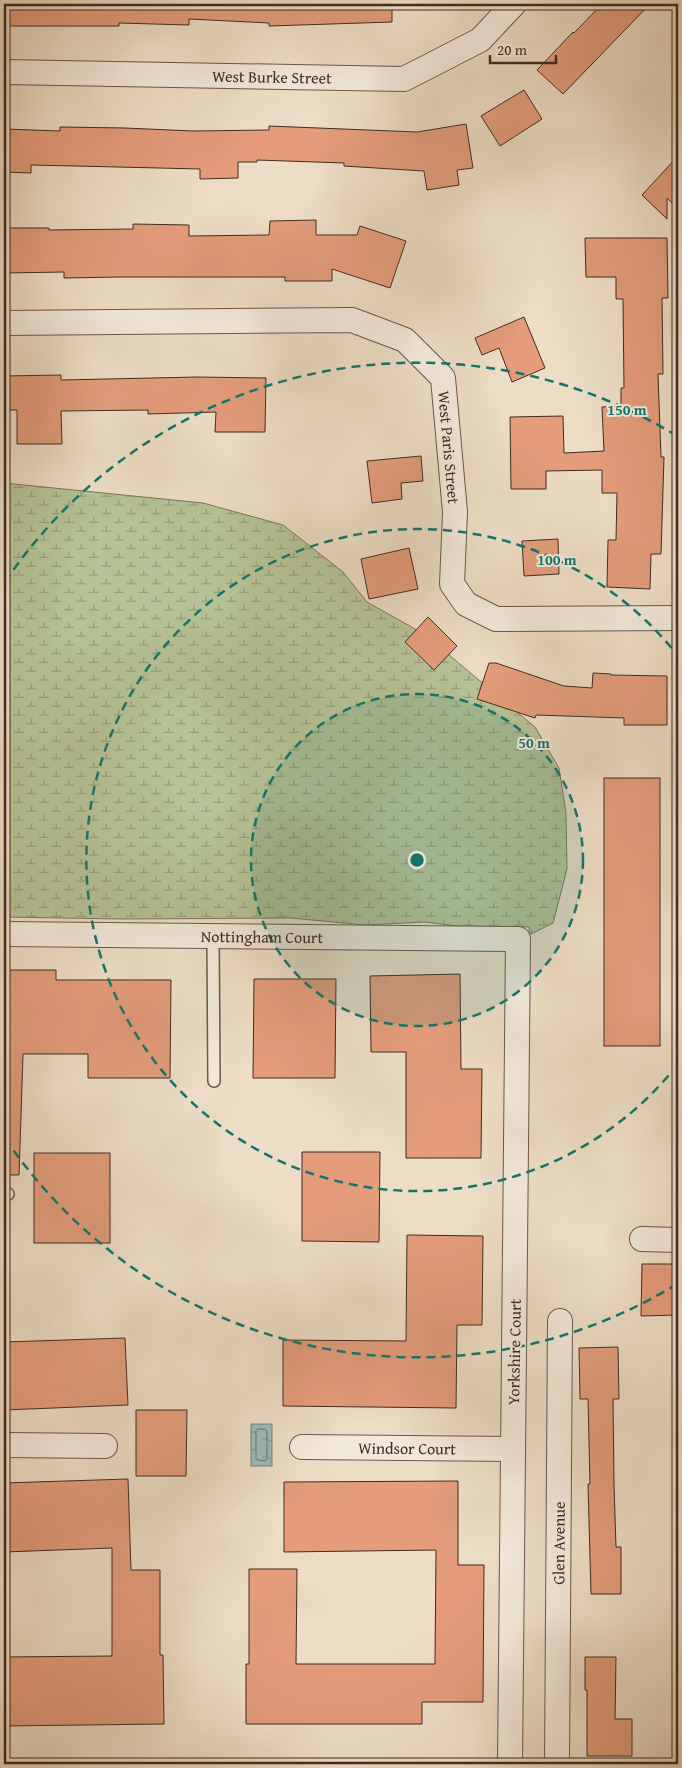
<svg xmlns="http://www.w3.org/2000/svg" width="682" height="1768" viewBox="0 0 682 1768" font-family="'Gentium Book Plus',serif">
<style>
.wetland{fill:url(#wetland-marsh);stroke:#7b765e}
.water{fill:url(#water-ripples);stroke:#75817d}
.lines{fill:none;stroke-linecap:round;stroke-linejoin:round}
.shore{stroke:#6c736e;stroke-width:1}
.building{fill:#e49c7b;stroke:#402b24}
.lane-casing{stroke:#6b584c;stroke-width:14}
.street-casing{stroke:#6b584c;stroke-width:26}
.lane{stroke:#f3e9da;stroke-width:11}
.street{stroke:#f3e9da;stroke-width:24}
.ring{fill:none;stroke:#0f766e;stroke-width:2.5;stroke-dasharray:9 6}
.labels{text-anchor:middle;stroke-width:4;stroke-linejoin:round;paint-order:stroke}
.street-label{font-size:16px;fill:#402b24;stroke:#f3e9da}
.centre{fill:#0f766e;stroke:#f3e9da;stroke-width:2.5}
.ring-label{font-size:15px;text-anchor:middle;font-weight:bold;fill:#0f766e;stroke:#f3e9da;stroke-width:4;stroke-linejoin:round;paint-order:stroke}
</style>
<defs>
<pattern id="wetland-marsh" width="20" height="14" patternUnits="userSpaceOnUse" patternTransform="scale(1.25)"><rect width="20" height="14" fill="#b6c297"/><path d="M1 5h8M5 5V1M11 12h8M15 12V8" fill="none" stroke="#959e7b"/></pattern>
<pattern id="water-ripples" width="26" height="14" patternUnits="userSpaceOnUse" patternTransform="scale(1.25)"><rect width="26" height="14" fill="#99bbb8"/><path d="M2 4q2-2 4 0t4 0M15 11q2-2 4 0t4 0" fill="none" stroke="#7e9895"/></pattern>
</defs>
<rect width="100%" height="100%" fill="#edddc6"/>
<filter id="stains"><feTurbulence type="fractalNoise" baseFrequency=".004" numOctaves="4"/><feColorMatrix values="0 0 0 0 .2 0 0 0 0 .09 0 0 0 0 .02 0 0 0 .5 -.17"/></filter>
<radialGradient id="worn" r=".72"><stop offset=".6" stop-color="#630" stop-opacity="0"/><stop offset="1" stop-color="#630" stop-opacity=".3"/></radialGradient>
<!-- wetland -->
<polygon class="wetland" points="4,483 203,503 283,525 343,572 367,602 424,634 535,727 559,768 566,813 567,869 553,923 529,935 529,927 457,926 425,922 365,925 291,918 122,919 4,917"/>
<!-- water -->
<rect class="water" x="251" y="1424" width="21" height="42"/>
<g class="lines">
<!-- shore -->
<polygon class="shore" points="258,1429 265,1429 267,1431 267,1458 265,1461 258,1460 256,1459 256,1431"/>
</g>
<!-- building -->
<g class="building">
<polygon points="4,4 392,4 392,22 269,26 269,23 189,19 189,25 119,23 119,26 4,26"/>
<polygon points="602,4 650,4 563,94 537,70 573,32 574,33"/>
<polygon points="524,90 542,119 500,146 481,116"/>
<polygon points="466,124 473,168 457,170 459,185 427,190 424,171 344,166 344,163 257,160 257,162 238,162 238,178 200,179 200,169 118,167 31,165 31,173 4,172 4,129 60,131 60,127 125,128 193,131 269,130 269,126 417,132"/>
<polygon points="678,156 678,209 667,198 667,219 642,195"/>
<polygon points="316,220 316,235 357,235 360,226 406,241 390,288 332,269 332,281 285,281 285,277 119,277 64,278 64,272 4,273 4,228 49,228 49,230 133,229 133,224 189,225 189,236 269,235 270,221"/>
<polygon points="585,238 667,238 668,298 662,298 663,374 658,374 661,457 664,457 661,554 651,554 650,589 607,587 608,540 616,540 617,493 602,493 602,470 546,471 546,489 511,489 510,417 563,416 564,453 604,451 602,407 621,406 621,388 624,388 623,299 616,299 616,277 586,277"/>
<polygon points="524,317 545,368 512,382 499,348 482,355 475,338"/>
<polygon points="61,375 61,380 197,377 266,378 265,432 215,432 216,412 148,414 148,410 61,411 62,444 17,444 17,410 4,410 4,376"/>
<polygon points="421,456 423,481 401,483 402,499 372,503 367,461"/>
<polygon points="558,539 559,574 524,576 522,541"/>
<polygon points="409,548 418,589 369,599 361,559"/>
<polygon points="428,617 457,646 434,670 405,642"/>
<polygon points="489,663 496,663 564,686 592,688 593,673 611,674 611,675 667,676 667,725 624,725 624,718 536,715 535,718 477,699"/>
<rect x="604" y="778" width="56" height="268"/>
<polygon points="4,970 56,970 56,980 171,980 170,1078 88,1078 88,1054 23,1054 19,1175 4,1175"/>
<polygon points="460,974 461,1069 482,1069 481,1158 406,1158 406,1052 371,1052 370,976"/>
<polygon points="254,979 336,979 335,1078 253,1078"/>
<polygon points="302,1152 380,1152 379,1242 302,1241"/>
<rect x="34" y="1153" width="76" height="90"/>
<polygon points="407,1235 483,1236 482,1325 457,1325 456,1408 283,1406 283,1340 406,1341"/>
<polygon points="642,1264 678,1264 678,1315 641,1316"/>
<polygon points="125,1338 128,1405 4,1410 4,1342"/>
<polygon points="618,1347 619,1399 613,1399 614,1484 616,1547 621,1547 621,1594 591,1594 588,1484 590,1484 588,1399 580,1399 579,1348"/>
<polygon points="136,1410 187,1410 186,1476 136,1476"/>
<polygon points="128,1479 131,1570 160,1570 160,1655 163,1655 164,1724 4,1726 4,1657 112,1656 112,1548 4,1552 4,1483"/>
<polygon points="458,1481 458,1565 484,1565 483,1702 422,1702 422,1724 246,1724 246,1664 249,1664 249,1569 297,1569 296,1664 435,1664 436,1550 284,1552 284,1482"/>
<polygon points="585,1657 616,1657 615,1719 632,1719 632,1756 587,1756 587,1690 585,1690"/>
</g>
<g class="lines">
<defs>
<g id="lane">
<polyline points="213,936 214,1081"/>
<polyline points="4,1194 8,1194"/>
</g>
<g id="street">
<path id="s1" d="M 4,72 L 404,79 L 480,40 L 514,4"/>
<path id="s2" d="M 4,323 L 352,320 L 405,340 L 443,378 L 455,512 L 452,584 L 466,604 L 496,619 L 678,618"/>
<path id="s3" d="M 4,934 L 518,939 L 510,1764"/>
<polyline points="642,1239 678,1240"/>
<polyline points="4,1445 105,1446"/>
<path id="s4" d="M 302,1447 L 513,1449"/>
<path id="s5" d="M 557,1764 L 560,1321"/>
</g>
</defs>
<!-- lane casing -->
<use href="#lane" class="lane-casing"/>
<!-- street casing -->
<use href="#street" class="street-casing"/>
<!-- lane -->
<use href="#lane" class="lane"/>
<!-- street -->
<use href="#street" class="street"/>
</g>
<!-- distance rings -->
<circle cx="417" cy="860" r="166" fill="#0f766e" fill-opacity=".12"/>
<g class="ring">
<circle cx="417" cy="860" r="166"/>
<path d="M678 1064A331 331 0 1 1 678 656"/>
<path d="M677 1284A497 497 0 0 1 5 1138M5 582A497 497 0 0 1 677 436"/>
</g>
<g class="labels">
<!-- street labels -->
<g class="street-label">
<text dy="6" stroke="none"><textPath href="#s1" startOffset="268">West Burke Street</textPath></text>
<text dy="6" stroke="none"><textPath href="#s2" startOffset="528">West Paris Street</textPath></text>
<text dy="6" stroke="none"><textPath href="#s3" startOffset="258">Nottingham Court</textPath></text>
<text transform="translate(514 1352) rotate(-89)" y="6">Yorkshire Court</text>
<text dy="6" stroke="none"><textPath href="#s4" startOffset="105">Windsor Court</textPath></text>
<text dy="6" stroke="none"><textPath href="#s5" startOffset="221">Glen Avenue</textPath></text>
</g>
</g>
<circle cx="417" cy="860" r="8" class="centre"/>
<g class="ring-label">
<text x="627" y="415">150 m</text>
<text x="557" y="565">100 m</text>
<text x="534" y="748">50 m</text>
</g>
<!-- margin -->
<rect width="682" height="1768" fill="none" stroke="#edddc6" stroke-width="20"/>
<rect x="5" y="5" width="672" height="1758" fill="none" stroke="#402b24" stroke-width="2.5"/>
<rect x="10" y="10" width="662" height="1748" fill="none" stroke="#402b24"/>
<!-- scale -->
<path d="M490 55v8h66v-8" fill="none" stroke="#402b24" stroke-width="2.5"/>
<text x="497" y="55" font-size="15" fill="#402b24" stroke="#f3e9da" stroke-width="4" paint-order="stroke">20 m</text>
<rect width="100%" height="100%" filter="url(#stains)"/>
<rect width="100%" height="100%" fill="url(#worn)"/>
</svg>
